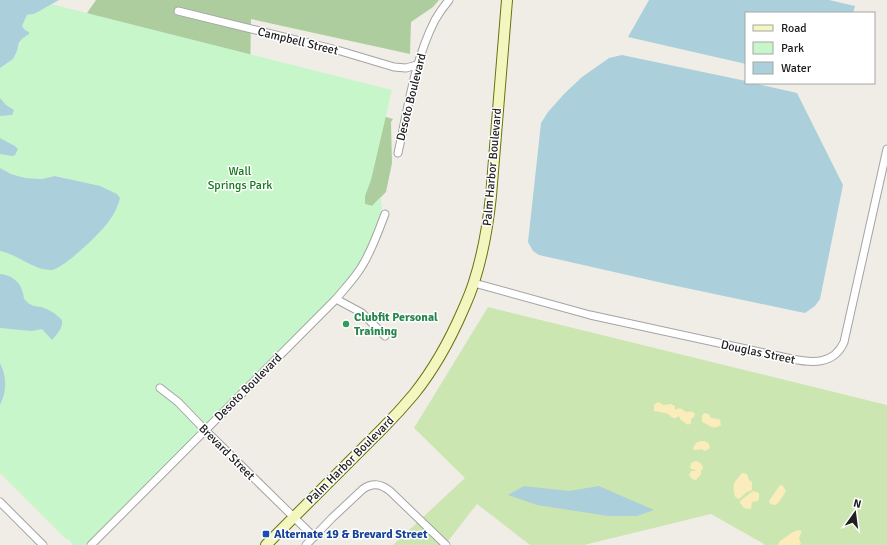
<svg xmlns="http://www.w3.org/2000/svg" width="887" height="545" viewBox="0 0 887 545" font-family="Signika,sans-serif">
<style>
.grass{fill:#cce6b1}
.forest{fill:#adcd9f}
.sand{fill:#faedbb}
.park{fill:#c8f6cb}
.water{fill:#abd0db}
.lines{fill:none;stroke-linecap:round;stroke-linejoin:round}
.street-casing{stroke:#a4a4a4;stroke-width:9}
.secondary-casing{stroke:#68720c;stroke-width:12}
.street{stroke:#fff;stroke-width:7}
.secondary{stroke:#f4f6c0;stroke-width:10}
.leisure-dot{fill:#2e9e5b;stroke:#fff;stroke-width:1.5}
.transit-dot{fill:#1a4fb4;stroke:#fff;stroke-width:1.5}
.labels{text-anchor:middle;stroke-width:3;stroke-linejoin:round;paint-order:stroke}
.street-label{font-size:12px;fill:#202020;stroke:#fff}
.park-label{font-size:12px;fill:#13791a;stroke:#fff}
.leisure-label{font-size:12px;font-weight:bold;fill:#27864d;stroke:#fff;text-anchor:start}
.transit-label{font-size:12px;font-weight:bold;fill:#164399;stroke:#fff;text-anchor:start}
</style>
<rect width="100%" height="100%" fill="#f0ede7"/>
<!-- grass -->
<polygon class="grass" points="488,307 887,405 887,545 763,545 764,544 711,514 584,545 530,545 477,504 445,545 393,545 465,478 414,428"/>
<!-- forest -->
<polygon class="forest" points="96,0 439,0 433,7 411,22 410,54 251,19 250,79 393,119 391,122 392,163 386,192 372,206 364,204 78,26"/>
<!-- sand -->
<g class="sand">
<path d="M 658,402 L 664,405 L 671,404 L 675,406 L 675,410 L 680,408 L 686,412 C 690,411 693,411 695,414 L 694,417 L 691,419 L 691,423 L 688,425 L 681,420 L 679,416 C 671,422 672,414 665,413 C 661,412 658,412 654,411 L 654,405 Z"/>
<path d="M 704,413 L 709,414 L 711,418 L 718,419 L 720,420 L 721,425 C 712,431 709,424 702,422 L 702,416 Z"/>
<path d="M 704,441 C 708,442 711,445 709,449 L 705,451 L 701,449 L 698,450 L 693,450 C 694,443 697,441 704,441 Z"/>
<path d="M 695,461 C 699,461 702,464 703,468 L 701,471 L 701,474 L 696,480 L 692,479 L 689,475 L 691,471 L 697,471 L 690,468 L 691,463 Z"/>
<path d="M 742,473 L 747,474 L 749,480 L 752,482 L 752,490 L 750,491 L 747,492 L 739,499 C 735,497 734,496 734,491 C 732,482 737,480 742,473 Z"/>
<path d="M 780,485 L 783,486 L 786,491 C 783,496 780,501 776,505 L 770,504 L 769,501 Z"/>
<polygon points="753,491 759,493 759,499 757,501 752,502 751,509 744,508 740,503 740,501"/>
<polygon points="798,530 802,531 799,538 801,544 800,545 778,545 780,541 793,532"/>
</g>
<!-- park -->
<path class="park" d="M 51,4 L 392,90 L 371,180 L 365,196 L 365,204 L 372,206 L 381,197 C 381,201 382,206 382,210 C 381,215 378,222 376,227 C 360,279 318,312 280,349 C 255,374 230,400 205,425 L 195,414 L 190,419 L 200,430 L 85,545 L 73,545 L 69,539 L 67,540 L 0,473 L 0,405 C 7,390 7,377 0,363 L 0,251 L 11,254 L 35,266 L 45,269 L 63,264 L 74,255 L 101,231 L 109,221 L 78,182 L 63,177 L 55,176 L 42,179 L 25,178 L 11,174 L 0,168 L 0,154 L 12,156 L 18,149 L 15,146 L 0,138 L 0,116 L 12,115 L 6,105 L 0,98 L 0,68 L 13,59 L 22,39 L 29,34 L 28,31 L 25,30 L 22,26 L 27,15 L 32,14 L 34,14 Z"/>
<!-- water -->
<g class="water">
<polygon points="0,0 59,0 43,9 34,14 32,14 27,15 22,26 25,30 29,32 29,34 22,39 19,43 17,51 13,59 0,68"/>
<polygon points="649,0 829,0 855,6 853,13 746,13 746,64 628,37"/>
<polygon points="622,55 746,81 746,83 753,83 797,93 843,185 820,299 815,306 805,313 795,311 667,284 539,255 533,251 528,242 541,123 548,112 564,94 582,77 609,58"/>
<polygon points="0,98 6,105 14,110 12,115 0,116"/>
<polygon points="0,138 15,146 18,149 15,155 12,156 0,154"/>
<path d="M 0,168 L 11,174 L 25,178 L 42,179 L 55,176 L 100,186 L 117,194 L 120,198 C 118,207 114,214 109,221 C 103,231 63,269 52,270 C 39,271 23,260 12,255 C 8,253 4,252 0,251 Z"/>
<path d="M 0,274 C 11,275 20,281 23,293 C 24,297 23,298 26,301 C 31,306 34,306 41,307 C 49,309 56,314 62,320 C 63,328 58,333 52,340 L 42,329 L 32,331 L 21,330 L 0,328 Z"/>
<path d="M 0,363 C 7,377 7,391 0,405 Z"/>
<polygon points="524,486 569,491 599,486 654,510 637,516 608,516 537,505 508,495"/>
</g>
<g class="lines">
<defs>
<g id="street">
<polyline points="178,11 337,50 394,67 406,68 417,65"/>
<path d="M 398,153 C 408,109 414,61 435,20 C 439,13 444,6 449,0"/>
<path d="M 474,283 L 590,315 L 792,359 C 812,363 834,365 844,342 L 887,149"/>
<polyline points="336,299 362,313 385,336"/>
<polyline points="160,388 178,402 205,430 314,537"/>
<polyline points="0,502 43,545"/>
<path d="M 91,545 L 336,299 C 345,288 355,278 362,266 C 372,250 378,232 385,214"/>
<path d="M 306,545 L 332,518 L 363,489 C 373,482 381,484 390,491 L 446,545"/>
</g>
<path id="secondary" d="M 266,545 L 383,428 C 394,417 404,406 414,394 C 434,369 450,340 463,310 C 467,301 471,292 474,282 C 483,254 488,225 491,196 L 507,0"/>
</defs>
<!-- street casing -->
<use href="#street" class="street-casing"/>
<!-- secondary casing -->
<use href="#secondary" class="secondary-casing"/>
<!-- street -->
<use href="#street" class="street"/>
<!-- secondary -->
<use href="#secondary" class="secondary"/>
</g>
<!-- markers -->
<circle class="leisure-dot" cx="346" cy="324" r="4"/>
<rect class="transit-dot" x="262" y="530" width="8" height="8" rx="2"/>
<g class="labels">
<!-- street labels -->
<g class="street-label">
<text transform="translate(298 41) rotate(14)" y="4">Campbell Street</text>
<text transform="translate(411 97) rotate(-76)" y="4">Desoto Boulevard</text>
<text transform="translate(492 167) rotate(-85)" y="4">Palm Harbor Boulevard</text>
<text transform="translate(758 352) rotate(12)" y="4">Douglas Street</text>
<text transform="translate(248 387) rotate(-45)" y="4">Desoto Boulevard</text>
<text transform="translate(227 452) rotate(45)" y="4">Brevard Street</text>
<text transform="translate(350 460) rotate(-45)" y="4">Palm Harbor Boulevard</text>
</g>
<!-- park labels -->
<g class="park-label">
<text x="240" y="175">Wall<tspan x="240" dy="14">Springs Park</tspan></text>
</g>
<!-- leisure labels -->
<g class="leisure-label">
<text x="354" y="321">Clubfit Personal<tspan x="354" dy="14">Training</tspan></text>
</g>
<!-- transit labels -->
<g class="transit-label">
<text x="274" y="538">Alternate 19 &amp; Brevard Street</text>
</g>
</g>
<!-- legend -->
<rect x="745" y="12" width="130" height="72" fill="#ffffff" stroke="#a6a6a6"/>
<rect x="753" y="25" width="20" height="6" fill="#f4f6c0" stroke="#a6a6a6"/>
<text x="781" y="32" font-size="12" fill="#202020">Road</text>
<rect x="753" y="42" width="20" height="12" fill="#c8f6cb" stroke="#a6a6a6"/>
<text x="781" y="52" font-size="12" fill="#202020">Park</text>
<rect x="753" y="62" width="20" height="12" fill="#abd0db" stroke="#a6a6a6"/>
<text x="781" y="72" font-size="12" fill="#202020">Water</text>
<!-- north arrow -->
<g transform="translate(855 513) rotate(14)" stroke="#ffffff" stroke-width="3" paint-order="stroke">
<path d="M0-3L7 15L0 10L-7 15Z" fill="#202020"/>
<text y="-6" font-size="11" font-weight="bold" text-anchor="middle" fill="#202020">N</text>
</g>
</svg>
